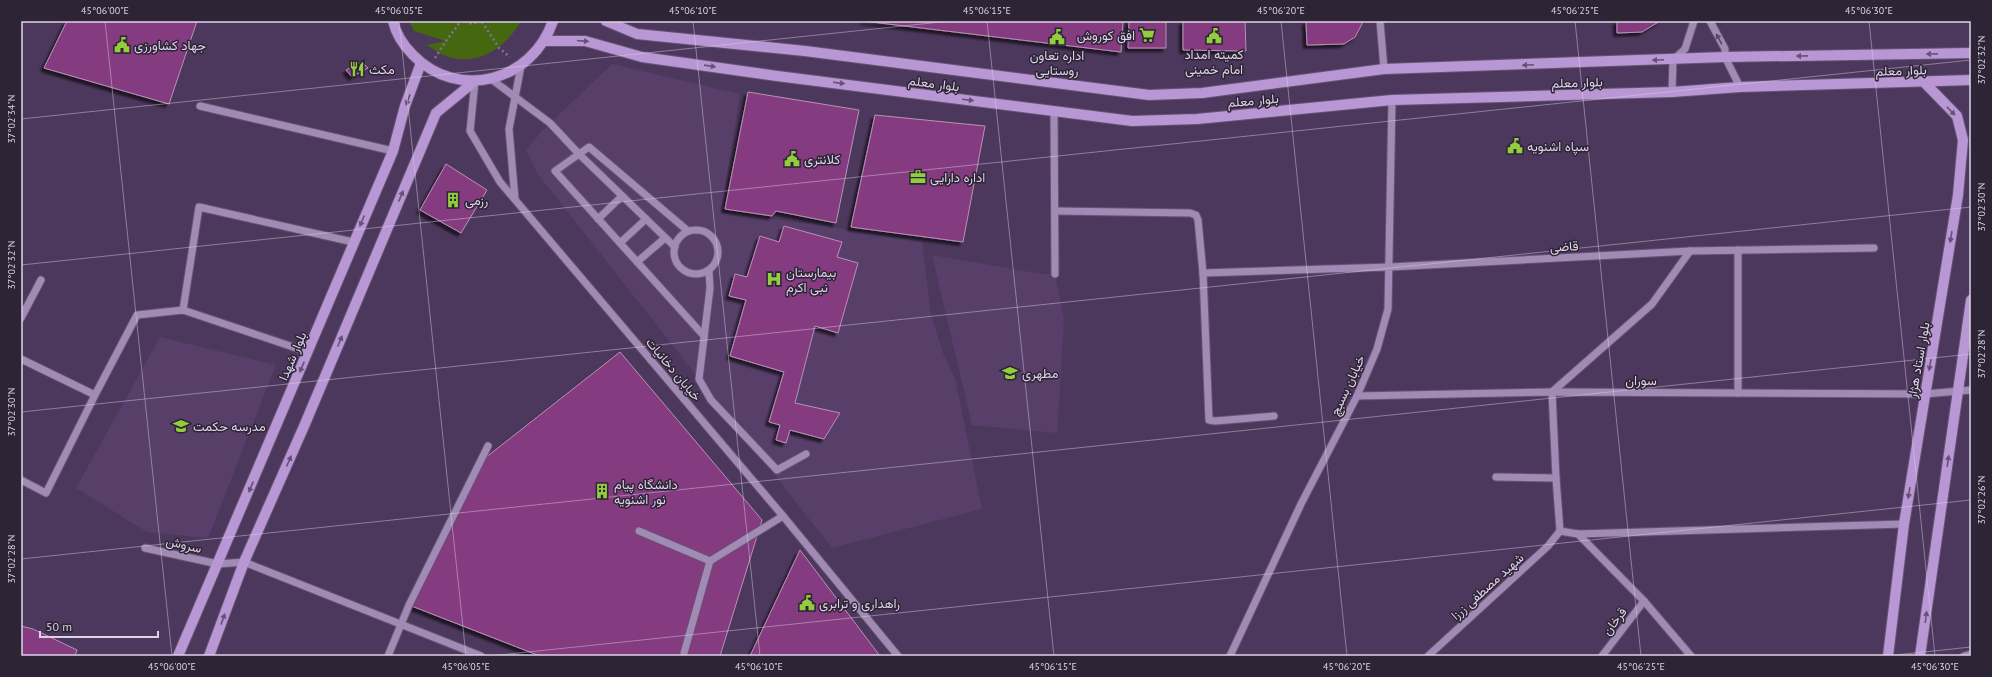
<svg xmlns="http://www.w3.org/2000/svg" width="1992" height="677" viewBox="0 0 1992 677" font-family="'PT Sans',Vazirmatn,sans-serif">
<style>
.built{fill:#573f69}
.green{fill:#456710}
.building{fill:#843a80;stroke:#b892b5;filter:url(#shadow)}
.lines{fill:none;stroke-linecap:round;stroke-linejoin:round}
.minor-casing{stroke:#665472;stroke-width:9}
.major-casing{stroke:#665472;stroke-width:12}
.path{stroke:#837291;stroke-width:2.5;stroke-dasharray:2 3;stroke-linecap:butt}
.minor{stroke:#a18ab4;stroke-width:7}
.major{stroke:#b997d5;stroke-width:10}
.oneway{fill:#564861}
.oneway2{fill:#655275}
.ticks{fill:none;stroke:#ded2e8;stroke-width:1;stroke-opacity:0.45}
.labels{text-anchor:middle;stroke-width:3;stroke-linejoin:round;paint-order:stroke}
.poi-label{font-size:13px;fill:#ded2e8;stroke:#2d2435;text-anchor:start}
.street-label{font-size:13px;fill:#ded2e8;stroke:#2d2435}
.neatline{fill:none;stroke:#ded2e8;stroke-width:1.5}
.ticks-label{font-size:10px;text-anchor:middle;fill:#ded2e8}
</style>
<defs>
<filter id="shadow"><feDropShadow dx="-3.5" dy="3.5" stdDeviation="1" flood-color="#0009"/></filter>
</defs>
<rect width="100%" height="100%" fill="#4c385c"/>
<!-- built -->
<g class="built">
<polygon points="612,64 740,94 721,212 817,225 922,242 931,315 943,353 955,379 982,509 832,548 537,173 526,150 543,130"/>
<polygon points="932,255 1042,274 1055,274 1064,320 1057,433 972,425"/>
<polygon points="160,337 276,365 208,538 147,532 76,488"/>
</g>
<!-- green -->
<path class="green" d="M 409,21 L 521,21 C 505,49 476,68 443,55 C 437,52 432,48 427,45 L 445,41 L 414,31 Z"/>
<!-- building -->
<g class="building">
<polygon points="67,21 197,21 169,104 44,68"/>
<polygon points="863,21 1123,21 1121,52"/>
<polygon points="1129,21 1166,21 1166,48 1128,48"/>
<polygon points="1183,21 1245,21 1246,51 1183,50"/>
<polygon points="1306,21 1362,21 1362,24 1355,37 1344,44 1307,45"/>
<polygon points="1617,21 1660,21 1642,32 1617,33"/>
<polygon points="362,62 368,68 352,77 346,70"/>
<polygon points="748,92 859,110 836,223 776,211 772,216 725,209"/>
<polygon points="875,115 985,126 963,242 851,227"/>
<polygon points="446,164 487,190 461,233 420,210"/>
<polygon points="784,226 842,242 837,257 858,263 838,333 815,326 795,403 840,413 824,439 790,430 786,443 776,440 780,425 769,422 784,372 730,356 746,300 729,296 735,274 747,277 760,236 779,242"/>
<polygon points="620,352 762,520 720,656 540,656 409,605 480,462"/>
<polygon points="800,550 880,656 750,656"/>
<polygon points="21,626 33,629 77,650 75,656 21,656"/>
</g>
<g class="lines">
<defs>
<g id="minor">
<polyline points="1380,21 1384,69"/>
<polyline points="1710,21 1725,49 1725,57 1740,87"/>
<polyline points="491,79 550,123 579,154 675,247"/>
<polyline points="475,81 470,131 500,182 783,516 898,656"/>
<polyline points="1672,92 1673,60 1685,49 1694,21"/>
<polyline points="200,106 393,151"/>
<polyline points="1054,111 1055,274"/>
<polyline points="515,199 509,129 521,66"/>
<polyline points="1055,211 1190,213 1196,215 1198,220 1203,273 1209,420 1215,421 1274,416"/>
<polyline points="598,219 622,196"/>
<circle cx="696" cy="252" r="22"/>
<polyline points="688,231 589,147 555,171 704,336"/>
<polyline points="620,243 646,219"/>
<polyline points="637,262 665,238"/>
<polyline points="709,271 710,288 699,379 711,400 777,470 806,454"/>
<polyline points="1203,273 1390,267 1690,251 1874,248"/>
<polyline points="183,310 199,207 353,242"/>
<polyline points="21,318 41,280"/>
<polyline points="21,359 95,395"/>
<polyline points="1738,393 1738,250"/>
<polyline points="1357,396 1552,392 1925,394 1971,390"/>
<polyline points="1496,477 1556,478"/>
<polyline points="21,480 46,493 95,395 137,315 183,310 308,352"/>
<polyline points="639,531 710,561 783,516"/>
<polyline points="1560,531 1556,478 1552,392 1652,304 1690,251"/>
<polyline points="1560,531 1578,534 1644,601 1691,656"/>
<polyline points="1578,534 1904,524"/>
<polyline points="145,548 218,564 244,562 481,656"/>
<polyline points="684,653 710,561"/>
<polyline points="388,656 409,605 488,446"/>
<polyline points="1230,656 1301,504 1357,396 1377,349 1388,309 1392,100"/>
<polyline points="1428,656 1548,546 1560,531"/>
<polyline points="1602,656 1644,601"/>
<polyline points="1964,656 1971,654"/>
</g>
<g id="major">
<path d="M 393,21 C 396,34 404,46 413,55 C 458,101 532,82 553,21"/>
<polyline points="606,21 637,34 805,51 1149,95 1202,93 1384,69 1725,57 1971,53"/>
<polyline points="544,41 585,41 642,57 777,76 1132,121 1197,119 1392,100 1672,92 1740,87 1971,80"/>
<polyline points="178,656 393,151 405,106 421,63"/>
<polyline points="209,656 244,562 305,424 436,113 475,81"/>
<polyline points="1888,656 1904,524 1958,195 1963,140 1957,116 1924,82"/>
<polyline points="1920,656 1971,300"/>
</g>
</defs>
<!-- minor casing -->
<use href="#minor" class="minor-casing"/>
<!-- major casing -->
<use href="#major" class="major-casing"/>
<!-- path -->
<g class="path">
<polyline points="465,21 472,24 483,21"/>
<polyline points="482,22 499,48 510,57"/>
<polyline points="435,58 446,41 461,21"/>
</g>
<!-- minor -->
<use href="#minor" class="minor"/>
<!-- major -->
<use href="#major" class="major"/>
</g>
<!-- one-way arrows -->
<defs><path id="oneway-solid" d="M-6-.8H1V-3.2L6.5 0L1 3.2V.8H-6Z"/></defs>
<use class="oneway" href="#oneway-solid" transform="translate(1719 39) rotate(-119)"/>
<g class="oneway2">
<use href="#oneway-solid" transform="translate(583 41) rotate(5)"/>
<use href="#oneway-solid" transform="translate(1932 54) rotate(179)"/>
<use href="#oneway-solid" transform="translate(1802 56) rotate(179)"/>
<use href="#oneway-solid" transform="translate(1658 60) rotate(178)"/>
<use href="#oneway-solid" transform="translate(1528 65) rotate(178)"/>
<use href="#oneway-solid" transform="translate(710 66) rotate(8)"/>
<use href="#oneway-solid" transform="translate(839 83) rotate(7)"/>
<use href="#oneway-solid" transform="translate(408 100) rotate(110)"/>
<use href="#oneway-solid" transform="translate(968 100) rotate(7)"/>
<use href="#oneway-solid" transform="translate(1951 111) rotate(46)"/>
<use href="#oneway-solid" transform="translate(401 196) rotate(-67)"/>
<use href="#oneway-solid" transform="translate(362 221) rotate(113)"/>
<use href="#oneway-solid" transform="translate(1951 237) rotate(99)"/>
<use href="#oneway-solid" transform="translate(340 341) rotate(-67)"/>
<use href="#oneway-solid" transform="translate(1930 365) rotate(100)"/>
<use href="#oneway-solid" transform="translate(302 367) rotate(113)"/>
<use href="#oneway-solid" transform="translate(289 461) rotate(-66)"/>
<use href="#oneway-solid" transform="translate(1948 461) rotate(-82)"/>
<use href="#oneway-solid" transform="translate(251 487) rotate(113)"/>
<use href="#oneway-solid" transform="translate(1909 493) rotate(99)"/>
<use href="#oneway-solid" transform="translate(1926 617) rotate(-82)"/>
<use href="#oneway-solid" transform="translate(223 619) rotate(-70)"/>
</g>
<!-- ticks -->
<path class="ticks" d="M 105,21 L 172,656M 399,21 L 466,656M 693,21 L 760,656M 987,21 L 1054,656M 1281,21 L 1347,656M 1575,21 L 1641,656M 1869,21 L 1935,656M 21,119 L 950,21M 21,265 L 1971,60M 21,412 L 1971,207M 21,559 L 1971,354M 490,656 L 1971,500M 1886,656 L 1971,647"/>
<!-- icons -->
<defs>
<symbol id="supermarket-bare" viewBox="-9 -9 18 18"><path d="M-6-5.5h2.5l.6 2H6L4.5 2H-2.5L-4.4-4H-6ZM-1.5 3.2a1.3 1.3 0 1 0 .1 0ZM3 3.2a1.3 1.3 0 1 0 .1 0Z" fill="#92cd3e" stroke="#2d2435" stroke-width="2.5" paint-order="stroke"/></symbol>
<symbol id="civic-bare" viewBox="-9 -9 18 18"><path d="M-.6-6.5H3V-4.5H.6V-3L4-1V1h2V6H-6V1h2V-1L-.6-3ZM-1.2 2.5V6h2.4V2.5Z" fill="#92cd3e" stroke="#2d2435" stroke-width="2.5" paint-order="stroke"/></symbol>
<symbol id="restaurant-bare" viewBox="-9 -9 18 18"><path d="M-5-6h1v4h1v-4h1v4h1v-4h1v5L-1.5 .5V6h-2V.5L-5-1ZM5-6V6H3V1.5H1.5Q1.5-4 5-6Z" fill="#92cd3e" stroke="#2d2435" stroke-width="2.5" paint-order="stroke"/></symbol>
<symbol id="office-bare" viewBox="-9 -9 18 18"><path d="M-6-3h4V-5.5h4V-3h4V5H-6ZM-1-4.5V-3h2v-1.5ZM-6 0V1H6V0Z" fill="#92cd3e" stroke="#2d2435" stroke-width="2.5" paint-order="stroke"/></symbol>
<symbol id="building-bare" viewBox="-9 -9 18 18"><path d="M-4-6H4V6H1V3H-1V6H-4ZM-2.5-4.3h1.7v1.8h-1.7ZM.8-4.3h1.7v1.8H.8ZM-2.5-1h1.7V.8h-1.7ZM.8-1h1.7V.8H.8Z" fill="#92cd3e" stroke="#2d2435" stroke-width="2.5" paint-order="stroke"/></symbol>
<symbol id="hospital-bare" viewBox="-9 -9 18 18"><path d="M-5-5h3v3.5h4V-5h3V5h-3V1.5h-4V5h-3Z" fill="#92cd3e" stroke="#2d2435" stroke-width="2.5" paint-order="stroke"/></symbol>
<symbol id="school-bare" viewBox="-9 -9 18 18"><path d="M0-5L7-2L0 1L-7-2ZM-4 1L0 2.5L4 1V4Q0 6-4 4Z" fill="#92cd3e" stroke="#2d2435" stroke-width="2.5" paint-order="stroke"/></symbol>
</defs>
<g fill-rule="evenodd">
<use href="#supermarket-bare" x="1136" y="24" width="22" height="22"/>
<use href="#civic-bare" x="1203" y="25" width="22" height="22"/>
<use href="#civic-bare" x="1046" y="26" width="22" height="22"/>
<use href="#civic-bare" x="111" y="34" width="22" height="22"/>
<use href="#restaurant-bare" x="346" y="58" width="22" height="22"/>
<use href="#civic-bare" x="1504" y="135" width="22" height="22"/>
<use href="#civic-bare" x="781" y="148" width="22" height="22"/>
<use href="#office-bare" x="907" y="166" width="22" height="22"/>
<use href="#building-bare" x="442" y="189" width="22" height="22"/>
<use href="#hospital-bare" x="763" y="268" width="22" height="22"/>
<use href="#school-bare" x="999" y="362" width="22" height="22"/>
<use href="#school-bare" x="170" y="415" width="22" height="22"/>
<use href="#building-bare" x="591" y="480" width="22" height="22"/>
<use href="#civic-bare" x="796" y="592" width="22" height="22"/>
</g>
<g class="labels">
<!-- poi labels -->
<g class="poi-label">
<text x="1135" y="40" text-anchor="end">افق کوروش</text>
<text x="134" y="50">جهاد کشاورزی</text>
<text x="1214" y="59" text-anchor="middle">کمیته امداد<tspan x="1214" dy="15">امام خمینی</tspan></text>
<text x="1057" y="60" text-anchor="middle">اداره تعاون<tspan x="1057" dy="15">روستایی</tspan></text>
<text x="369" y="74">مکث</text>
<text x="1527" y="151">سپاه اشنویه</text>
<text x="804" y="164">کلانتری</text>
<text x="930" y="182">اداره دارایی</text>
<text x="465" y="205">رزمی</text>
<text x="786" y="277">بیمارستان<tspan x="786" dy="15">نبی اکرم</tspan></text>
<text x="1022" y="378">مطهری</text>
<text x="193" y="431">مدرسه حکمت</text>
<text x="614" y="489">دانشگاه پیام<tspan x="614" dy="15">نور اشنویه</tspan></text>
<text x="819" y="608">راهداری و ترابری</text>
</g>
<!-- street labels -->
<g class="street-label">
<text transform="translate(1901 70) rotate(-2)" y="5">بلوار معلم</text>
<text transform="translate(1577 82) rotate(-2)" y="5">بلوار معلم</text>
<text transform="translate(934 83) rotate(7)" y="5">بلوار معلم</text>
<text transform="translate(1253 100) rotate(-5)" y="5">بلوار معلم</text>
<text transform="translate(1564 246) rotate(-3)" y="5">قاضی</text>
<text transform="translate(292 356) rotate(-67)" y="5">بلوار شهدا</text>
<text transform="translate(1918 360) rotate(-80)" y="5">بلوار استاد هژار</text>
<text transform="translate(674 369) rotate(50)" y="5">خیابان دخانیات</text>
<text x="1641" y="385">سوران</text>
<text transform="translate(1347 385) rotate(-65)" y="5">خیابان بسبچ</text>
<text transform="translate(184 544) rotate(13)" y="5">سروش</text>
<text transform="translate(1487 586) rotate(-42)" y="5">شهید مصطفی زرزا</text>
<text transform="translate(1614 621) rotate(-53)" y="5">قرخان</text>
</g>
</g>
<!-- border -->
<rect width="1992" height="677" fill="none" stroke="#2d2435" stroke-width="44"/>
<!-- scale -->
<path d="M40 631v6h118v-6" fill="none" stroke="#ded2e8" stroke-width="2"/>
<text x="46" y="631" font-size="12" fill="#ded2e8" stroke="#2d2435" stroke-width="3" paint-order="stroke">50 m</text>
<rect x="22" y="22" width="1948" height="633" class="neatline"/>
<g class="ticks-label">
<text x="105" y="14">45°06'00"E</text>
<text x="399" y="14">45°06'05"E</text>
<text x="693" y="14">45°06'10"E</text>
<text x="987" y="14">45°06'15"E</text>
<text x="1281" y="14">45°06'20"E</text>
<text x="1575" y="14">45°06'25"E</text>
<text x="1869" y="14">45°06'30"E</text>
<text transform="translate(1981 60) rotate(-90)" y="4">37°02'32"N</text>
<text transform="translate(11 119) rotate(-90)" y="4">37°02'34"N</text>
<text transform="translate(1981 207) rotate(-90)" y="4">37°02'30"N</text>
<text transform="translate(11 265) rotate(-90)" y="4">37°02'32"N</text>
<text transform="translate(1981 354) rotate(-90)" y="4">37°02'28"N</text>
<text transform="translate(11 412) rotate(-90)" y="4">37°02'30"N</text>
<text transform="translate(1981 500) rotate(-90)" y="4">37°02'26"N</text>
<text transform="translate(11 559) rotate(-90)" y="4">37°02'28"N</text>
<text x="172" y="670">45°06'00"E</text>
<text x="466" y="670">45°06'05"E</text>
<text x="759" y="670">45°06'10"E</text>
<text x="1053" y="670">45°06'15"E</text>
<text x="1347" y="670">45°06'20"E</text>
<text x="1641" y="670">45°06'25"E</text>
<text x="1935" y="670">45°06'30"E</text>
</g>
</svg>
